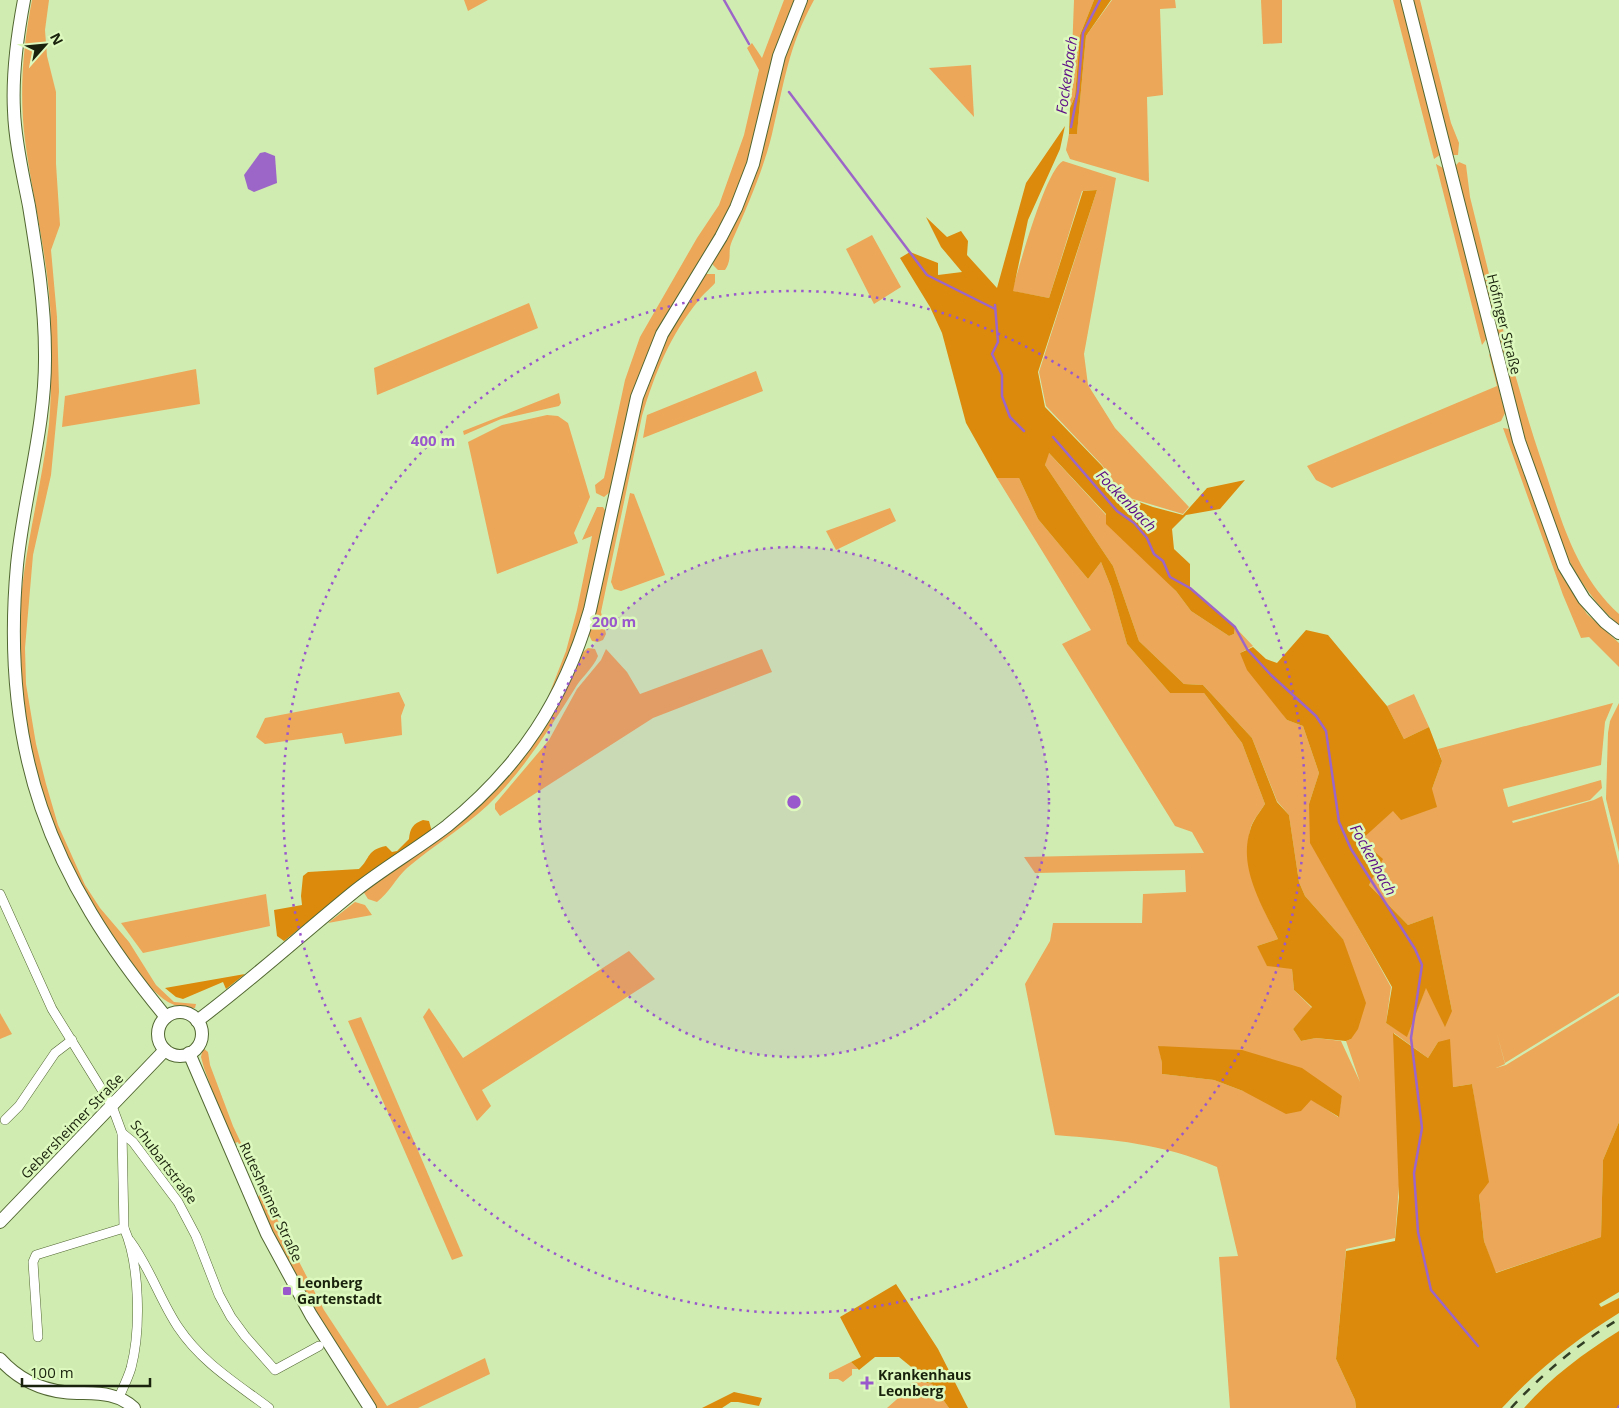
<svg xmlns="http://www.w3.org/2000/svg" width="1619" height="1408" viewBox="0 0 1619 1408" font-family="'Open Sans',sans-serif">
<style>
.green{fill:#eca758;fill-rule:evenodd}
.forest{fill:#db8a0c}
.water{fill:#9c66c8}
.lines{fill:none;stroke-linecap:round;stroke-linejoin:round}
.stream{stroke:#9c66c8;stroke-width:2.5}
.street-casing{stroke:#516732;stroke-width:10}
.secondary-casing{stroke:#516732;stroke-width:14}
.street{stroke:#fff;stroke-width:9}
.secondary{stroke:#fff;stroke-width:12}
.rail{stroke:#333f24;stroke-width:2.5;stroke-dasharray:9 9;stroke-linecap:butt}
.ring{fill:none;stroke:#9a58cd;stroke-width:2.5;stroke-dasharray:2.5 5}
.poi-dot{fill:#9a58cd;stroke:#def9be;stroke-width:2}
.labels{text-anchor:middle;stroke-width:5;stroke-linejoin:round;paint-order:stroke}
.street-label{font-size:14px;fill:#19220c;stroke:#def9be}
.poi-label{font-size:14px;font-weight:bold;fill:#19220c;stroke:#def9be;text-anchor:start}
.water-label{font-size:15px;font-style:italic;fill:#5b0a87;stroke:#def9be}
.centre{fill:#9a58cd;stroke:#def9be;stroke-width:2.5}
.ring-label{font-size:15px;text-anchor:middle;font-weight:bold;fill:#9a58cd;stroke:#def9be;stroke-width:5;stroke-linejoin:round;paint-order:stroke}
</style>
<rect width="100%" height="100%" fill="#d1ecb1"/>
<!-- green -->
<g class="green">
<path d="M 32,0 L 49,0 L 45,30 L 47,56 L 56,92 L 56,164 L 60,225 L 51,250 L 57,317 L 59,392 L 51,475 L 33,555 L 25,648 L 26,684 L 36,744 L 46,784 L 58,825 L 85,885 L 100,908 L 129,942 L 156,985 L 174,1002 L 196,1004 L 195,1008 C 160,1012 138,971 120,946 C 54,852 17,749 19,633 C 20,563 41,494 49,424 C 52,392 51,359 51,327 C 50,264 33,202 25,140 C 19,93 23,46 32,0 Z"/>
<polygon points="464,0 488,0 468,11"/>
<polygon points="784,0 795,0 749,157 730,208 716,236 671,308 610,492 604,497 596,493 595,485 604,478 625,380 640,337 697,238 719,205 744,135 759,70 747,48 752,43 762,58"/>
<path d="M 805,0 L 814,0 C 788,47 784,84 772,134 C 763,171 747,207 732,241 C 727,252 733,258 725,270 L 718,270 L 713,265 L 713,260 L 726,239 L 782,62 Z"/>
<polygon points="1074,0 1094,0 1080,35 1075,96 1070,107"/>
<polygon points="1112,0 1175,0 1176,8 1160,9 1163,95 1147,97 1149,182 1070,159 1066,150 1069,134 1077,134 1086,36"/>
<polygon points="1282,0 1282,43 1263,44 1261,0"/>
<polygon points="1393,0 1403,0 1441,154 1434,159"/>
<polygon points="1412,0 1420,0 1451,123 1459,143 1458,155 1453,155 1450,153"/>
<polygon points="971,65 974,117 929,68"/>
<path d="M 1063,161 L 1116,178 L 1084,354 L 1088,385 L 1115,428 L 1189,507 L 1183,514 L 1123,496 L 1102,465 L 1046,406 L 1039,372 L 1097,190 L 1082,191 L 1049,298 L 1012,291 C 1019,268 1045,171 1063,161 Z"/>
<path d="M 1459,162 L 1466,165 L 1470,197 C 1493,289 1514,382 1545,471 C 1562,523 1577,576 1619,614 L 1619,625 C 1548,565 1524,437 1501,350 C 1486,289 1470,228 1454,167 Z"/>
<polygon points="1436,164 1445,169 1487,338 1482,345"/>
<polygon points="872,235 901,287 874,304 846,249"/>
<path d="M 703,274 L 715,274 L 715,283 C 710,289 703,294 699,300 C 670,335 655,373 642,416 L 601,612 L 606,634 L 603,640 L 598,642 L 592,641 L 589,635 L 638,409 L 665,338 Z"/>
<polygon points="529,303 538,328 377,395 374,368"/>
<polygon points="1489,354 1492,356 1506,411 1501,421 1332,488 1316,480 1307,466 1497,386"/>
<polygon points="196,369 200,404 62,427 65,396"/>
<polygon points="756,371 763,391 643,438 647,415"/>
<polygon points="559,393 561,403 559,406 501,419 464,435 463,431"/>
<polygon points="547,415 558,416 568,423 590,497 574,533 578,543 497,574 468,442 502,425"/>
<polygon points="1503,428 1509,429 1562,576 1587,614 1619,643 1619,667 1589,637 1581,638 1563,595"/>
<path d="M 1048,452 L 1176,591 L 1191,611 L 1229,636 L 1234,634 L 1235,627 L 1253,646 L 1240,653 L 1287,720 L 1303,726 L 1319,773 L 1309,804 L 1332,880 L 1391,987 L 1386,1023 L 1407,1036 L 1426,987 L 1452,1011 L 1433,916 L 1408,925 L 1369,885 L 1382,859 L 1359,840 L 1393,810 L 1432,789 L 1442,761 L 1438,749 L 1613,703 L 1605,722 L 1601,765 L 1503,789 L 1508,807 L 1601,780 L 1602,788 L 1590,800 L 1512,821 L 1513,823 L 1594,800 L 1602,796 L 1619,865 L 1619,993 L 1505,1063 L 1497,1034 L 1505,1064 L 1496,1068 L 1506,1065 L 1619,996 L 1619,1122 L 1603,1160 L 1601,1237 L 1495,1273 L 1484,1241 L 1479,1195 L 1479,1129 L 1472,1084 L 1453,1087 L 1438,1042 L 1428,1058 L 1394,1033 L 1400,1173 L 1395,1238 L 1346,1249 L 1336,1359 L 1355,1400 L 1356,1408 L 1230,1408 L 1219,1257 L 1238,1256 L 1217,1167 C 1161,1143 1115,1140 1055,1135 L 1025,984 L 1050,941 L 1053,923 L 1142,923 L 1143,894 L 1186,892 L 1185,870 L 1035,873 L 1024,857 L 1204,853 L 1192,832 L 1175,826 L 1062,644 L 1091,630 L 997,478 L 1019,478 L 1038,519 L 1088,579 L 1101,562 L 1111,587 L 1127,644 L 1170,693 L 1204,693 L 1242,743 L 1265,804 C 1260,812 1251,822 1250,831 C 1242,870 1262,905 1278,939 L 1257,946 L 1292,969 L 1294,990 L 1312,1008 L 1293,1029 L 1301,1041 L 1316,1038 L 1341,1041 L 1360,1082 L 1346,1041 L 1351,1039 L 1343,939 L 1305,896 L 1299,882 L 1289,815 L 1277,801 L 1252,738 L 1203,685 L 1184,684 L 1139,641 L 1113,566 L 1045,465 ZM 1159,1046 L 1342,1096 L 1338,1117 L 1311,1099 L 1243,1091 L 1214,1080 L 1162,1074 L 1162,1063 Z"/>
<polygon points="630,493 634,494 665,575 621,591 614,589 611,582"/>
<polygon points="597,507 603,507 606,512 576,643 547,700 566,651 577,610 592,536 582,540"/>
<polygon points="890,508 896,521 836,550 826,531"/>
<path d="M 588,648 L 595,649 L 598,656 C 593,669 580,678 574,690 C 548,731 523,771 488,805 C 463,828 433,846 407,868 C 396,878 389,893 377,902 L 368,899 L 363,891 L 526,753 L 543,731 L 571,680 L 583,652 Z"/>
<polygon points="606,649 627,672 640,694 762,649 772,672 653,718 500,816 495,809 495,804 549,740 577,689 601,660"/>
<polygon points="399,692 405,705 401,716 402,735 345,744 342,733 265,744 256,737 265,718"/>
<polygon points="1414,694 1429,727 1404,739 1387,706"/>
<polygon points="1619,703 1619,852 1606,799 1608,733 1610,721"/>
<polygon points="266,894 270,926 143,953 121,923"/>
<polygon points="355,902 365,905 372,915 328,923"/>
<polygon points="629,951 655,979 482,1090 491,1106 477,1121 423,1017 429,1008 463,1058"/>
<polygon points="0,1013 12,1034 0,1039"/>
<polygon points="361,1017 463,1256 452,1260 348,1021"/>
<polygon points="203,1048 208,1052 210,1065 233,1126 277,1219 324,1310 387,1406 485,1358 490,1374 418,1408 375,1408 291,1271 260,1206 258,1197 261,1193 238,1142 232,1144 204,1068 201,1057"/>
<polygon points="851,1362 858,1369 852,1369 852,1375 843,1382 838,1379 829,1379 829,1373"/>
<polygon points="914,1380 932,1384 949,1408 887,1408 905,1392"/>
</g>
<!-- forest -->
<g class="forest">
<polygon points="1094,0 1111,0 1086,36 1077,134 1069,134 1070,108 1075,96 1080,35"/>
<path d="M 1065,126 L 1060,149 L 1028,220 L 1013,291 L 1049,298 L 1083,191 L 1097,190 L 1038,372 L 1045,407 L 1102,466 L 1122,496 L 1153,507 L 1183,515 L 1207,488 L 1245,480 L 1220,509 L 1186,515 L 1172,529 L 1174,549 L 1190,564 L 1190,588 L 1235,627 L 1234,634 L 1229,636 L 1191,611 L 1176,591 L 1106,524 L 1106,514 L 1049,453 L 1045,465 L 1113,566 L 1139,641 L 1184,684 L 1203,685 L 1252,738 L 1277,802 L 1289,815 L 1299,882 L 1305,896 L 1343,939 L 1366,1003 L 1358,1029 L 1351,1039 L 1346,1041 L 1316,1038 L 1301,1041 L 1293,1029 L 1312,1007 L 1294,990 L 1292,969 L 1267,966 L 1257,946 L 1278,939 C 1263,907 1238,868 1250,831 C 1252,821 1260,812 1265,804 L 1242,743 L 1204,693 L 1170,693 L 1127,644 L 1111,587 L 1101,562 L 1088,579 L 1038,519 L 1019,478 L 997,478 L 966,423 L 942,333 L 930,307 L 900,258 L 910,252 L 938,263 L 938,275 L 962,272 L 941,247 L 926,217 L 947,237 L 961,231 L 968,241 L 967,255 L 997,288 L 1026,183 Z"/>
<polygon points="1306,630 1328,635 1387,706 1404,739 1429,727 1442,761 1432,789 1437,807 1401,820 1393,811 1361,840 1383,859 1369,885 1408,925 1433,916 1452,1011 1445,1027 1426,988 1407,1037 1386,1023 1392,987 1310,843 1309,804 1319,773 1303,726 1287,720 1247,670 1240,653 1253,647 1266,659 1277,663"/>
<path d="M 423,820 L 429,821 L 432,832 L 354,885 L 284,941 L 277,936 L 274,910 L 302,905 L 301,896 L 303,876 L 308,872 L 359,869 C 371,858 366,850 386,846 L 392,852 L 397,851 L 409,839 C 410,828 413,824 423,820 Z"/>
<polygon points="245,974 226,989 223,982 183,999 176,997 165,988"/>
<path d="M 1393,1033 L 1428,1058 L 1438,1042 L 1450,1039 L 1453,1087 L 1472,1084 L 1489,1182 L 1479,1195 L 1484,1241 L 1496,1273 L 1601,1237 L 1603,1160 L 1619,1122 L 1619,1292 L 1599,1304 L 1601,1307 L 1619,1298 L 1619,1313 C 1575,1340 1537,1370 1502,1408 L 1356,1408 L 1355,1400 L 1336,1359 L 1346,1251 L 1395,1241 L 1399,1197 Z"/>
<polygon points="1158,1046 1242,1050 1302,1068 1342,1096 1339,1117 1311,1100 1301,1111 1286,1114 1243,1091 1214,1080 1162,1074 1162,1063"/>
<polygon points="896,1284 938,1349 968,1408 949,1408 932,1384 914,1380 915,1370 899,1357 875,1357 859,1370 851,1362 861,1357 840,1317"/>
<path d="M 1619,1331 L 1619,1408 L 1524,1408 C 1551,1377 1584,1353 1619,1331 Z"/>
<polygon points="734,1392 762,1398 759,1406 738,1402 731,1402 722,1408 702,1408"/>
</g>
<!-- water -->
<polygon class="water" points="265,152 275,156 277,183 254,192 248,189 244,175 260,153"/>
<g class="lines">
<!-- stream -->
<g class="stream">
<polyline points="724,0 749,44"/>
<polyline points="789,92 927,275 995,309"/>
<polyline points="1071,127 1078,91 1083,33 1100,0"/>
<polyline points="995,305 998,342 992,354 1002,375 1002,396 1010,417 1024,431"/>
<polyline points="1053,437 1117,511 1134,523 1147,538 1154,554 1163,561 1170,577 1190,588 1235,627 1247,649 1271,675 1316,716 1326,731 1339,822 1351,849 1415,949 1422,965 1411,1038 1422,1128 1414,1173 1418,1232 1431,1290 1478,1346"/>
<polyline points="1618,1408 1619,1406"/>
</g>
<defs>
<g id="street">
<polyline points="0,894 52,1009 112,1106 122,1133 133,1142 178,1202 196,1236 219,1295 231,1317 245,1336 275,1370 319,1346"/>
<polyline points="5,1120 19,1106 55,1053 72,1040"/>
<path d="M 130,1241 C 150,1268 160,1300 178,1327 C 202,1363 236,1383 269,1408"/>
<polyline points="38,1337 33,1262 36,1255 124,1228"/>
<path d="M 119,1397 C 123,1388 128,1378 131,1368 C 141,1330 140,1264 124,1228 L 122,1133"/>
</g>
<g id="secondary">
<path d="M 24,0 C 17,37 12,74 14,111 C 15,142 23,175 29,206 C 37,255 45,304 45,354 C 46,426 24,495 17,565 C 0,750 49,876 166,1017"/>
<polyline points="1407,0 1519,441 1564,566 1584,599 1605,622 1619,633"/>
<circle cx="180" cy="1034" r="22"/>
<path d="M 197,1021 C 252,980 302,934 355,891 C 384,868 417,849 447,826 C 520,767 564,700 590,610 L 637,397 L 662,334 L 721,237 L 736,208 L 753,164 L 779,56 L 801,0"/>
<polyline points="189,1053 267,1234 311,1315 370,1408"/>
<polyline points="0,1222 165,1050"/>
<path d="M 0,1359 C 17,1378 38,1389 64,1392 C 89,1395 114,1389 134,1408"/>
</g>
</defs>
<!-- street casing -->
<use href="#street" class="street-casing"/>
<!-- secondary casing -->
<use href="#secondary" class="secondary-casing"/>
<!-- street -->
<use href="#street" class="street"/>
<!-- secondary -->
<use href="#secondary" class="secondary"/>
<!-- rail -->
<path class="rail" d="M 1511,1408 C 1543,1373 1579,1343 1619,1319"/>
</g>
<!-- distance rings -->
<circle cx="794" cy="802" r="255" fill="#9a58cd" fill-opacity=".12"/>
<g class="ring">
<circle cx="794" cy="802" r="255"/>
<circle cx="794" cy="802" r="511"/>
</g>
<!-- markers -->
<g class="poi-dot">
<rect x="282" y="1286" width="10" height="10" rx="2.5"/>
<path d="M864.5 1375.5h5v5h5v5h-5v5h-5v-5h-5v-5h5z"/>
</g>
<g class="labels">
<!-- street labels -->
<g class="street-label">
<text transform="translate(1504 324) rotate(76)" y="5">Höfinger Straße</text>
<text transform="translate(72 1126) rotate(-46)" y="5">Gebersheimer Straße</text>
<text transform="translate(164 1162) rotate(53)" y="5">Schubartstraße</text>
<text transform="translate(271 1202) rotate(65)" y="5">Rutesheimer Straße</text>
</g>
<!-- poi labels -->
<g class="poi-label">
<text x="297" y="1288">Leonberg<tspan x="297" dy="16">Gartenstadt</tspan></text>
<text x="878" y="1380">Krankenhaus<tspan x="878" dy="16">Leonberg</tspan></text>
</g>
<!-- water labels -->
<g class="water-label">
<text transform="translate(1067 75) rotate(-82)" y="5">Fockenbach</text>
<text transform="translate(1126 501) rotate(46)" y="5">Fockenbach</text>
<text transform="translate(1373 860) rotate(61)" y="5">Fockenbach</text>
</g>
</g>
<circle cx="794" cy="802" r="8" class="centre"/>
<g class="ring-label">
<text x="433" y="446">400 m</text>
<text x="614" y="627">200 m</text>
</g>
<!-- north arrow -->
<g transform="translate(45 45) rotate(63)" stroke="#def9be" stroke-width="4" paint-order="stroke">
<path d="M0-4L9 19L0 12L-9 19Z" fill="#19220c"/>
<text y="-8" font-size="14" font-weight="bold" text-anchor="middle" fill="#19220c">N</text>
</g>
<!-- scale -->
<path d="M22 1378v8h128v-8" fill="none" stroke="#19220c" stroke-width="2.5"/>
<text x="30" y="1378" font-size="15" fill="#19220c" stroke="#def9be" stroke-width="4" paint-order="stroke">100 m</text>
</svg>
